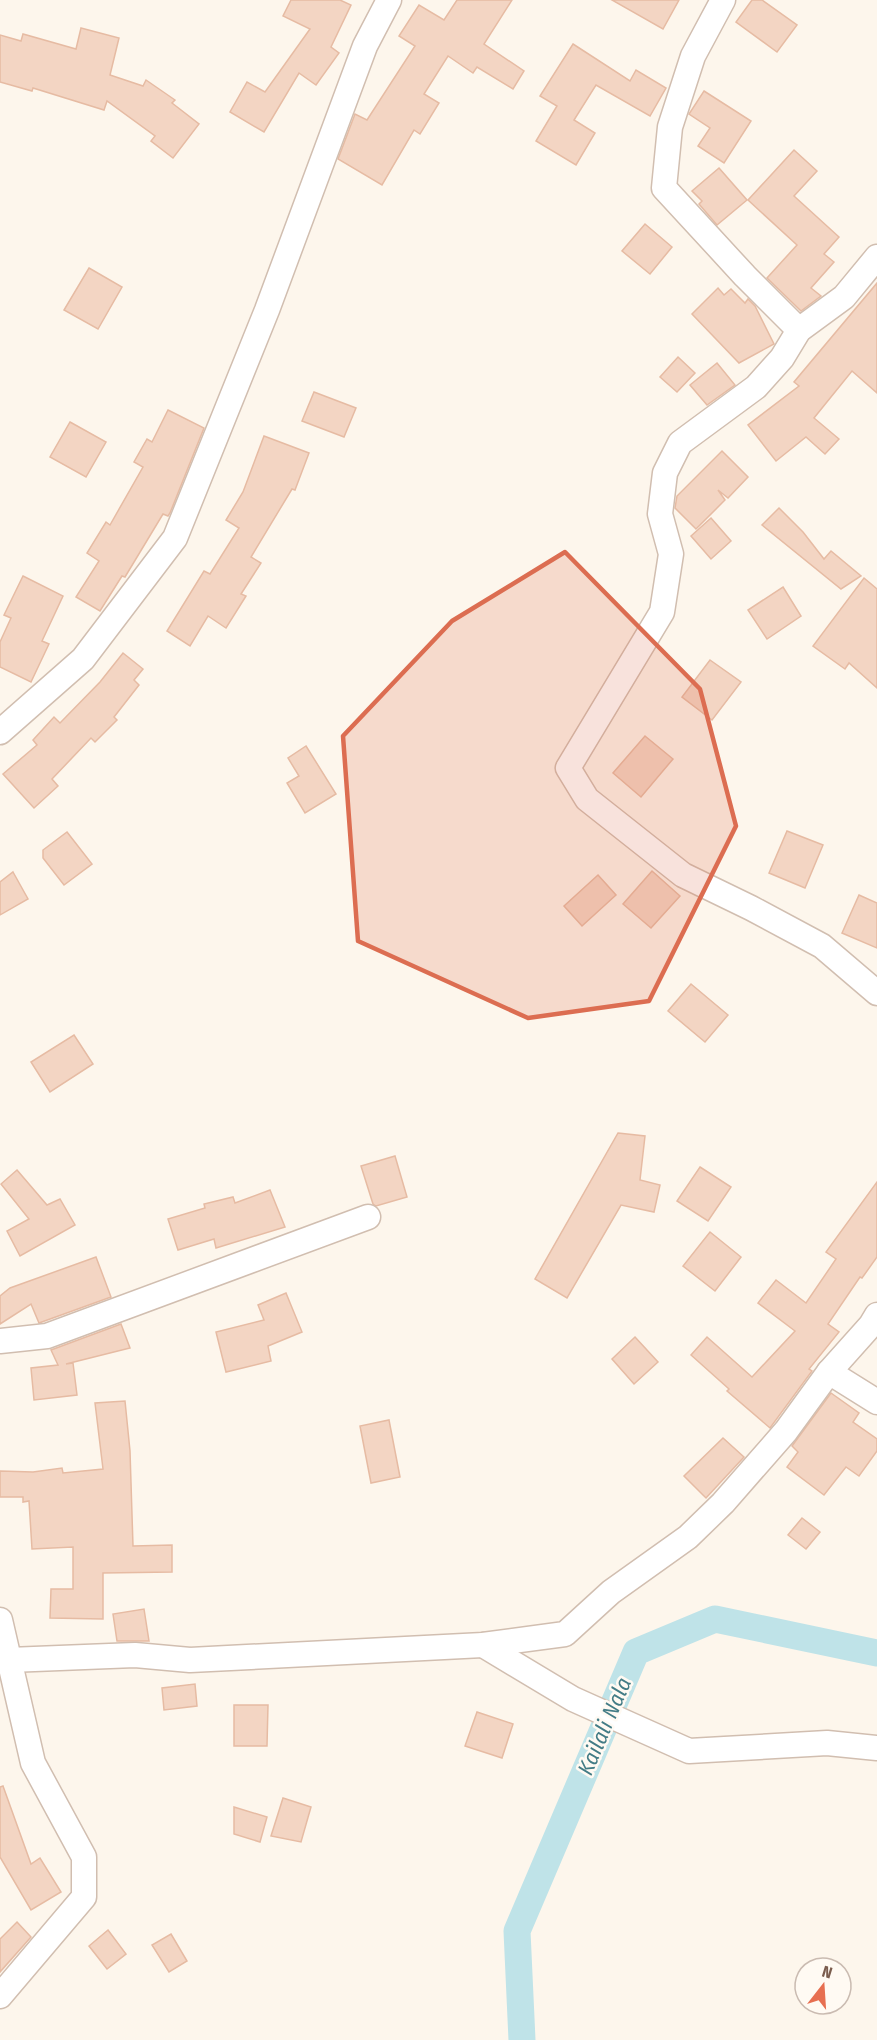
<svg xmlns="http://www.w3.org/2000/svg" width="877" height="2040" viewBox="0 0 877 2040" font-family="'Fira Sans Condensed',sans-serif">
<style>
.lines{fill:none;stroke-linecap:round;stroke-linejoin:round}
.canal{stroke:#bfe3e8;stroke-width:27}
.building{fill:#f3d5c3;stroke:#e6bba3;stroke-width:1.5}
.street-casing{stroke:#d1beb0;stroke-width:27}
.street{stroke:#fff;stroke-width:24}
.marked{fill:#dc6d51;fill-opacity:0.2;stroke:#dc6d51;stroke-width:4.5;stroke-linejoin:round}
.labels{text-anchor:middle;stroke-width:5;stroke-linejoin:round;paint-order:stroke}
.water-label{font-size:22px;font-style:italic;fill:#437c86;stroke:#fffaf3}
</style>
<rect width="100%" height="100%" fill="#fdf6ec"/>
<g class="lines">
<!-- canal -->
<polyline class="canal" points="522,2040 517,1931 636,1652 715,1619 877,1653"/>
</g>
<!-- building -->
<g class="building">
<polygon points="291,0 340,0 351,5 331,47 339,53 316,85 299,73 264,132 230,112 247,82 265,92 310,29 283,16"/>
<polygon points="457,0 512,0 484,44 524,71 513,89 477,67 473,73 448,56 424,94 439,103 420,134 414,130 382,185 338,159 355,114 367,120 415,46 399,36 419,5 444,20"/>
<polygon points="612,0 679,0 663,29"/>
<polygon points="752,0 762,0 797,25 777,52 736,22"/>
<polygon points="81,28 119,38 110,75 143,86 146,80 175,100 172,103 199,124 173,158 151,141 155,136 107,101 104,110 33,88 32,91 0,82 0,35 21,41 23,34 76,49"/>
<polygon points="573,44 630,81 636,70 666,88 650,116 596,85 574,120 595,133 576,165 536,141 557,106 540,96"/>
<polygon points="704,91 751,121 724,163 698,146 710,128 689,114"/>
<polygon points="794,150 817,171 794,196 839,237 824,254 834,262 811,288 821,296 801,311 767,278 797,245 748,200"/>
<polygon points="719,168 747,200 717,225 699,204 702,201 692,191"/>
<polygon points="645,224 672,247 650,274 622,251"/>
<polygon points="89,268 122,287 98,329 64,310"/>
<polygon points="877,283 877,393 852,371 814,418 839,439 825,454 806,437 776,461 748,425 799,386 794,382"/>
<polygon points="718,288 724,295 731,289 745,303 748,299 755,306 774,344 739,363 692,314"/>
<polygon points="678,357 695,373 677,392 660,377"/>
<polygon points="717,363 735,385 707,405 690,385"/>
<polygon points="314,392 356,408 344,437 302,421"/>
<polygon points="168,410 204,428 170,513 168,516 163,514 125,577 122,576 100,611 76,597 99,561 87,553 106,522 110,525 143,467 134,462 147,439 152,442"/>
<polygon points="70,422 106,442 86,477 50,457"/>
<polygon points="264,436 309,453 295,490 292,489 251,557 261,563 241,594 246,596 226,628 208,616 190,646 167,631 204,571 210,574 239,528 226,520 243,492"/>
<polygon points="722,451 748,477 728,498 718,490 725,500 696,529 675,508 677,496"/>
<polygon points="779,508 803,532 824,559 831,551 861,576 841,589 762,525"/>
<polygon points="711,518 731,541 711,559 691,536"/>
<polygon points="23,576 63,596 42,641 49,644 31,682 0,667 0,642 11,618 4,615"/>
<polygon points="864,578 877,589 877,688 849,663 845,669 813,646"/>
<polygon points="783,587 801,616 767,639 748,610"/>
<polygon points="123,653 143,669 134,680 139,685 114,717 117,720 95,742 91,738 52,779 58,786 34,808 3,774 37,745 33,740 54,717 60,723 100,682"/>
<polygon points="710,660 741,682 712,720 682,697"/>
<polygon points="645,736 673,759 641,797 613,773"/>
<polygon points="306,746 336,794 305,813 287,783 299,776 288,758"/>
<polygon points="787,831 823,845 805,888 769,873"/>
<polygon points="67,832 92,864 64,885 43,858 43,850"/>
<polygon points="652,871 680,896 651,928 623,904"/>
<polygon points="13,872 28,899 0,915 0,882"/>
<polygon points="598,875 616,895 582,926 564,906"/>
<polygon points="859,895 877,903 877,948 842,933"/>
<polygon points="691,984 728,1015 705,1042 668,1011"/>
<polygon points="74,1035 93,1064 50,1092 31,1062"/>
<polygon points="618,1133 645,1136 640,1180 660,1185 654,1212 621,1205 567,1298 535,1279"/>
<polygon points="395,1156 407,1197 376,1206 373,1204 361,1166"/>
<polygon points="700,1167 731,1187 708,1221 677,1201"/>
<polygon points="17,1170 47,1205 60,1199 75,1225 20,1256 7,1231 29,1219 1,1184"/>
<polygon points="877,1182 877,1257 862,1278 860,1277 828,1324 839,1332 809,1369 812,1371 770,1428 727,1391 729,1389 691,1355 707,1337 752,1377 795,1331 758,1303 776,1280 806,1303 836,1259 826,1252"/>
<polygon points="270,1190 285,1227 216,1248 214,1239 178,1250 168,1219 205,1208 204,1204 233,1197 235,1203"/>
<polygon points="710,1232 741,1257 715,1291 683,1266"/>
<polygon points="96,1257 111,1297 39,1323 31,1304 0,1324 0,1296 10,1288"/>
<polygon points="286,1293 302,1332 268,1346 271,1361 226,1372 216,1332 264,1320 258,1305"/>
<polygon points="121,1324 130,1348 66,1364 73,1363 77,1395 34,1400 31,1368 58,1365 51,1350"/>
<polygon points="635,1337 658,1362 634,1384 612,1359"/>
<polygon points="831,1393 859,1413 853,1422 877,1439 877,1451 859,1476 846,1467 824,1495 787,1467 798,1452 792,1446"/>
<polygon points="125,1401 130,1451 133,1546 172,1545 172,1572 103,1573 103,1619 50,1618 51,1589 73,1589 73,1547 32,1549 29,1501 23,1502 23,1497 0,1497 0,1471 33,1472 62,1468 63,1473 103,1469 95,1403"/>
<polygon points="389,1420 400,1477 371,1483 360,1426"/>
<polygon points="723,1438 744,1457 706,1498 684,1476"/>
<polygon points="802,1518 820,1532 806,1549 788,1535"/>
<polygon points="144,1609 149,1641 117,1641 113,1614"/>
<polygon points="195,1684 197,1706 164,1710 162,1688"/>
<polygon points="234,1705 268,1705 267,1746 234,1746"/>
<polygon points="477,1712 513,1724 502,1758 465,1746"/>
<polygon points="3,1786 31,1864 40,1858 61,1892 31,1910 0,1857 0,1787"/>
<polygon points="283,1798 311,1807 301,1842 271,1836"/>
<polygon points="234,1807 267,1817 260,1842 234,1834"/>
<polygon points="17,1922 31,1937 0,1972 0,1939"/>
<polygon points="108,1930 126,1954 107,1969 89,1946"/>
<polygon points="171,1934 187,1961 169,1972 152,1945"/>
</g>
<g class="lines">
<defs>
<g id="street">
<polyline points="723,0 693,56 670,127 664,188 745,276 799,330"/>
<polyline points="877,257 844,297 799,330 782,358 756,387 680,443 665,473 660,514 671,554 662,612 568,768 587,799 683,875 751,908 822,946 877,993"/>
<polyline points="0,732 83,659 175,538 267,310 365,46 389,0"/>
<polyline points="0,1341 47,1336 368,1217"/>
<polyline points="829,1372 877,1402"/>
<polyline points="0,1620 33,1763 84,1857 84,1897 0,1996"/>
<polyline points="483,1645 573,1699 689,1751 827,1743 877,1748"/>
<polyline points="9,1660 135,1655 190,1660 483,1645 565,1634 611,1592 688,1537 723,1503 786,1431 829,1372 871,1325 877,1315"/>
</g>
</defs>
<!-- street casing -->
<use href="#street" class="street-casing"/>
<!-- street -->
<use href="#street" class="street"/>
</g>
<!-- marked area -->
<path class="marked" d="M 565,552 L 700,689 L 736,826 L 649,1001 L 528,1018 L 358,941 L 343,736 L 452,621 Z"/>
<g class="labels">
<!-- water labels -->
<g class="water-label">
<text transform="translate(604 1726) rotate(-67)" y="8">Kailali Nala</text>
</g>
</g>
<!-- north arrow -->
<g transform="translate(823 1986) rotate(17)"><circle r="28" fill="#fffaf3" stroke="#cabbb1" stroke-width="1.5"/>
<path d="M0-4.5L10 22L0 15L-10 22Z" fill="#e76f51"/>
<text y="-9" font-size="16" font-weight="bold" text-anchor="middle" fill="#7a5c4d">N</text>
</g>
</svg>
